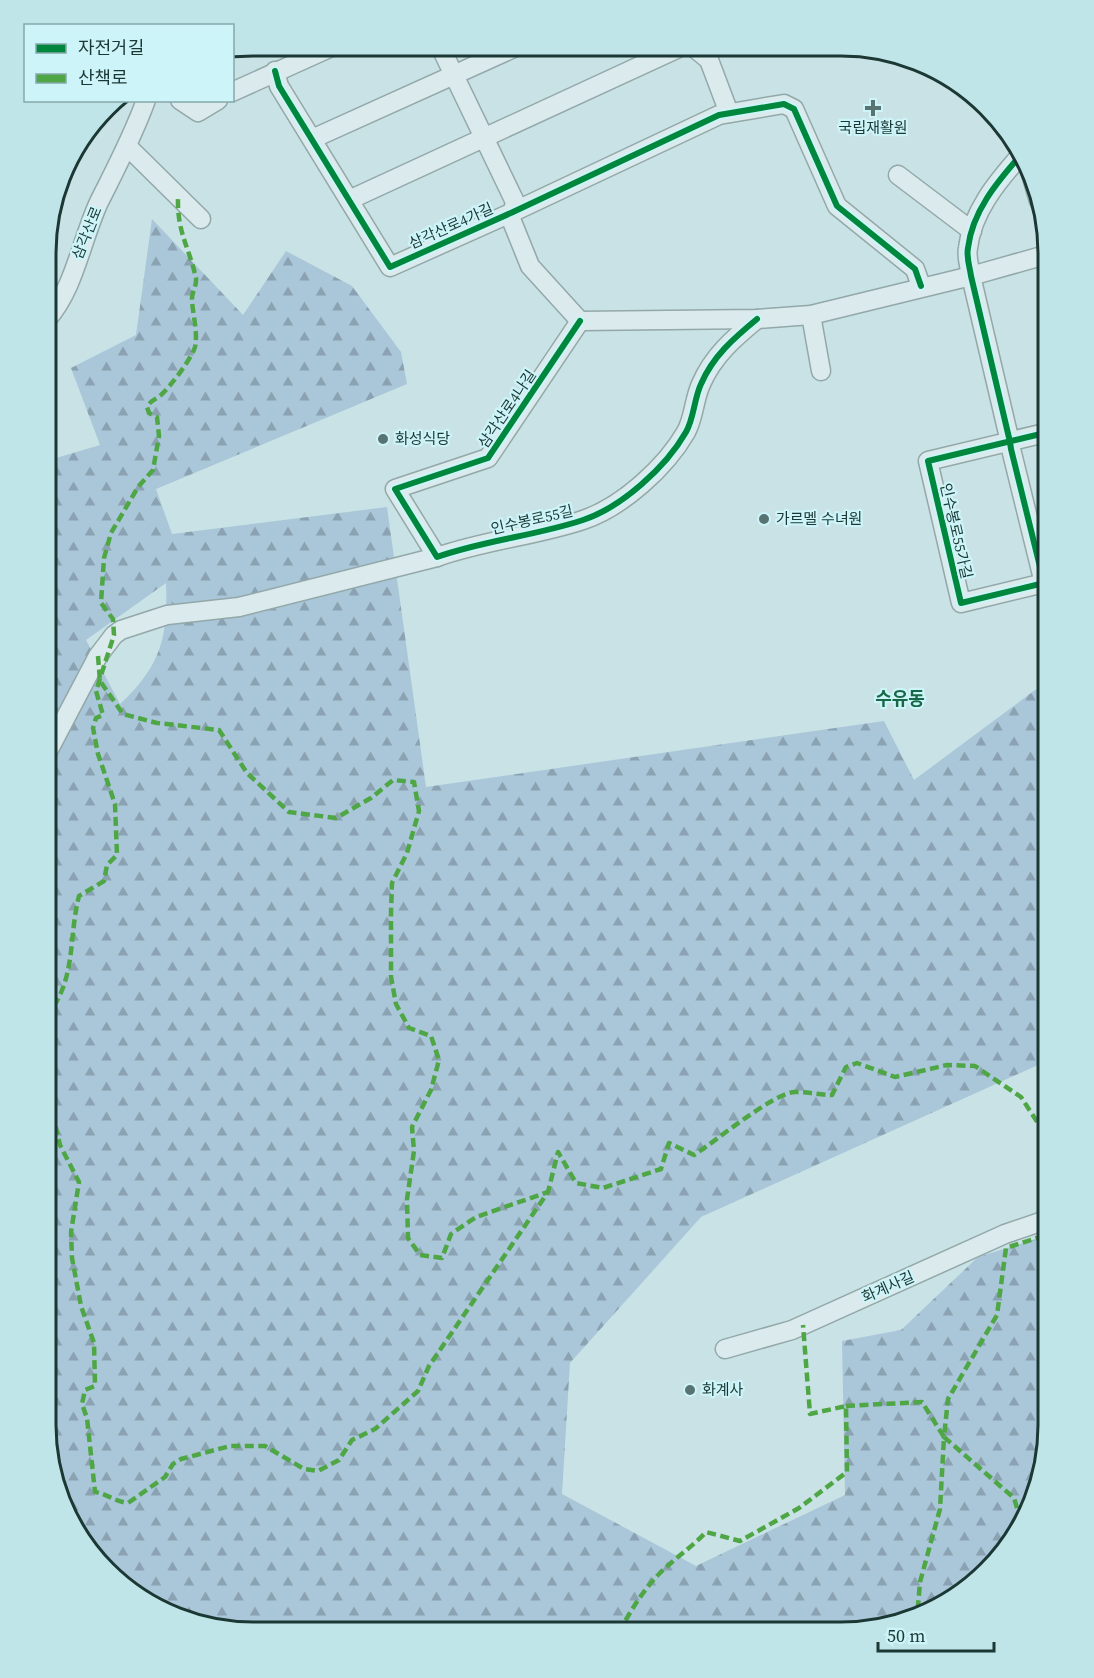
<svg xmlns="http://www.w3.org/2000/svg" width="1094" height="1678" viewBox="0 0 1094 1678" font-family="'Source Serif 4','Noto Sans KR',serif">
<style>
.forest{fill:url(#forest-firs);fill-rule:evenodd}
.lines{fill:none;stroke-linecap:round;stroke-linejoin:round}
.minor-casing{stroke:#93a8a8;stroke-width:21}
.minor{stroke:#dbeaec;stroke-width:18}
.quiet{stroke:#4fa644;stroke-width:4.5;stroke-dasharray:9 4.5;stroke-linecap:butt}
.cycleway-casing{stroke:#cdf4f8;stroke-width:10}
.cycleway{stroke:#00873e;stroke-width:6}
.poi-dot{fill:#587472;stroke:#cdf4f8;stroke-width:2}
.labels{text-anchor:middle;stroke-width:4.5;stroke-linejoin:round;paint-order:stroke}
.poi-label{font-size:15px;fill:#1b3834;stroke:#cdf4f8;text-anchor:start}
.street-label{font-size:15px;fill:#1b3834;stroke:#cdf4f8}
.quarter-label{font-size:18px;font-weight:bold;fill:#176847;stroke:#cdf4f8}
.rim{fill:none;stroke:#1b3834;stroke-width:3}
</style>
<defs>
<pattern id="forest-firs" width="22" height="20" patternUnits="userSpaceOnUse" patternTransform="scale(1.5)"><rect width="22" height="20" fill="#aac6d9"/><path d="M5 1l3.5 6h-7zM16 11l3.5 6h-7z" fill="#8aa2b1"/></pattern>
</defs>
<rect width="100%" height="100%" fill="#c9e2e5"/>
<!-- forest -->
<path class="forest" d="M 152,219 L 243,315 L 286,251 L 352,286 L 401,352 L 407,384 L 156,489 L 172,534 L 387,507 L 426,787 L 884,721 L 914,780 L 1035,690 L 1049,684 L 1049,1060 L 701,1217 L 570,1363 L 562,1494 L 696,1566 L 845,1495 L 842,1341 L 901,1330 L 978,1257 L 1049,1235 L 1049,1440 L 1014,1541 L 978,1582 L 921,1617 L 842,1633 L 225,1631 L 126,1590 L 61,1505 L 45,1426 L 46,461 L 100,445 L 71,368 L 136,335 ZM 166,583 C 168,637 161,666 120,704 L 86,640 Z"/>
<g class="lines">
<defs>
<g id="minor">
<polyline points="440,46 515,202 511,219 530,266 580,321 757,319 811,315 971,276 1049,254"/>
<polyline points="692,46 709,60 729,113"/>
<polyline points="275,71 279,86 390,267 513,212 719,115 784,104 794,109 837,206 915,269 921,286"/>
<polyline points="232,92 336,45"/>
<polyline points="180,100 198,112 218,100"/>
<polyline points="312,139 518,46"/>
<polyline points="128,147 201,219"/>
<path d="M 1020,156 C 997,182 972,212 968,248 C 966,257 970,268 971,276 L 1010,442 L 1011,449 L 1044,583 L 961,603 L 928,461 L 1049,432"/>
<polyline points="1029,167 1039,201"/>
<polyline points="898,175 972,231"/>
<polyline points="349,200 683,46"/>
<polyline points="811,315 821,371"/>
<path d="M 47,319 C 74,290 82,238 99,202 C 116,168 133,136 146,100"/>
<path d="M 580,321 L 488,458 L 395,489 L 437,557 C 485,540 535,536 583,520 C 622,507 666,467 686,432 C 694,418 694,399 701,384 C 713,356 734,338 757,319"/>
<polyline points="46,755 98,656 114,635 121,630 167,615 239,607 437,557"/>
<polyline points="725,1349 792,1330 1005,1234 1049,1219"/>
</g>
</defs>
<!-- minor casing -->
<use href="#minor" class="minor-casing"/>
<!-- minor -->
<use href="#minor" class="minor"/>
<!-- quiet -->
<g class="quiet">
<polyline points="98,656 100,681 123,714 157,723 219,730 247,773 289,812 336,818 371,798 393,780 414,782 419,811 407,853 392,883 391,912 391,977 396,1004 409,1028 431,1036 439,1060 431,1090 412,1127 414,1151 407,1199 408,1238 420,1255 442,1258 451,1234 476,1217 548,1192"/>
<path d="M 46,1017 C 77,980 68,939 79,896 L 104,881 L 107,865 L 117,855 L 115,804 L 98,754 L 93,728 L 96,718 L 103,715 L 96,691 L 114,635 L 113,619 L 101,603 L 104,558 L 111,533 L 138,487 L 153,470 L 159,436 L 157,417 L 149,413 L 147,407 C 151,400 155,400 161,395 C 170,387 192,358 195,347 C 198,333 193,315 192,301 C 191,293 197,286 196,278 C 189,247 177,232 178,198"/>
<path d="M 45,1117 L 56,1128 L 60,1145 L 79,1182 L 71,1232 L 72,1258 L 81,1306 L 94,1343 L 95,1386 L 85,1390 L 82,1404 L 87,1418 L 95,1492 C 107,1494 114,1501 128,1503 L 165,1477 L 173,1464 L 181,1459 L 230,1446 L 265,1446 L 304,1469 L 318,1471 L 339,1460 L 352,1440 L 375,1429 L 418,1391 L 429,1366 L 548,1192 L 558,1152 L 576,1183 L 603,1188 L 661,1169 L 669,1143 L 694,1155 C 716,1141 773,1093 795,1092 C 808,1092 820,1095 832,1095 L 846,1067 L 857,1063 L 895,1077 L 947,1065 L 975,1066 L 1021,1097 L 1049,1140"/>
<polyline points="846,1406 922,1402 944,1437 940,1509 920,1582 917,1618"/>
<polyline points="1021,1521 1014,1498 944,1437 948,1399 997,1315 1006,1248 1049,1234"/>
<path d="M 619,1632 C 630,1612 643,1590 660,1573 C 674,1559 692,1547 706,1532 L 740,1541 L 799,1508 L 847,1472 L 846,1406 L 810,1414 L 803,1325"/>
</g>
<defs>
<g id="cycleway">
<polyline points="275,71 279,86 390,267 513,212 719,115 784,104 794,109 837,206 915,269 921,286"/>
<path d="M 1020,156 C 997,182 972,212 968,248 C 966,257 970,268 971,276 L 1010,442 L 1011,449 L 1044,583 L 961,603 L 928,461 L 1049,432"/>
<path d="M 580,321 L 488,458 L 395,489 L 437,557 C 485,540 535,536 583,520 C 622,507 666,467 686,432 C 694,418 694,399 701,384 C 713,356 734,338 757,319"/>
</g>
</defs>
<!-- cycleway casing -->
<use href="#cycleway" class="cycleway-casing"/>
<!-- cycleway -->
<use href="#cycleway" class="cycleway"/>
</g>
<!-- markers -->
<g class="poi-dot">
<path d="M870 99h6v6h6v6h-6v6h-6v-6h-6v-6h6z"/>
<circle cx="383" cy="439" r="6"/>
<circle cx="764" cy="519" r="6"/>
<circle cx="690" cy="1390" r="6"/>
</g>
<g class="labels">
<!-- poi labels -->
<g class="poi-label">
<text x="873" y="133" text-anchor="middle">국립재활원</text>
<text x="395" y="444">화성식당</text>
<text x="776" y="524">가르멜 수녀원</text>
<text x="702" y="1395">화계사</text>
</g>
<!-- street labels -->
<g class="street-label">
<text transform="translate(451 226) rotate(-24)" y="5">삼각산로4가길</text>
<text transform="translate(87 233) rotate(-68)" y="5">삼각산로</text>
<text transform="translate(507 409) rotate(-56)" y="5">삼각산로4나길</text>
<text transform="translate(532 520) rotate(-13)" y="5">인수봉로55길</text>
<text transform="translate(956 531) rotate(77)" y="5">인수봉로55가길</text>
<text transform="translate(888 1287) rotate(-24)" y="5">화계사길</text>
</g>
<!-- quarter labels -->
<g class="quarter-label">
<text x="900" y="705">수유동</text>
</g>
</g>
<!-- crop -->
<path d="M0 0H1094V1678H0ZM253 56H841A197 197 0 0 1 1038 253V1425A197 197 0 0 1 841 1622H253A197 197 0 0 1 56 1425V253A197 197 0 0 1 253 56Z" fill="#bfe5e8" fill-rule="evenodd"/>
<path class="rim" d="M253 56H841A197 197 0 0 1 1038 253V1425A197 197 0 0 1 841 1622H253A197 197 0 0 1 56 1425V253A197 197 0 0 1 253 56Z"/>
<!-- legend -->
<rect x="24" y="24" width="210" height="78" fill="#cdf4f8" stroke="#86a9aa" stroke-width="1.5"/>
<rect x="36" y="44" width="30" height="9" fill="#00873e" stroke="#86a9aa" stroke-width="1.5"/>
<text x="78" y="54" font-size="18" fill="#1b3834">자전거길</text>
<rect x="36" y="74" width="30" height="9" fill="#4fa644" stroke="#86a9aa" stroke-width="1.5"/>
<text x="78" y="84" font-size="18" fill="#1b3834">산책로</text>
<!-- scale -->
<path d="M878 1642v9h116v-9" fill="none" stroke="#1b3834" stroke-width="3"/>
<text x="887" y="1642" font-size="18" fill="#1b3834" stroke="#cdf4f8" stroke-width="4.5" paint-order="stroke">50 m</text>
</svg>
